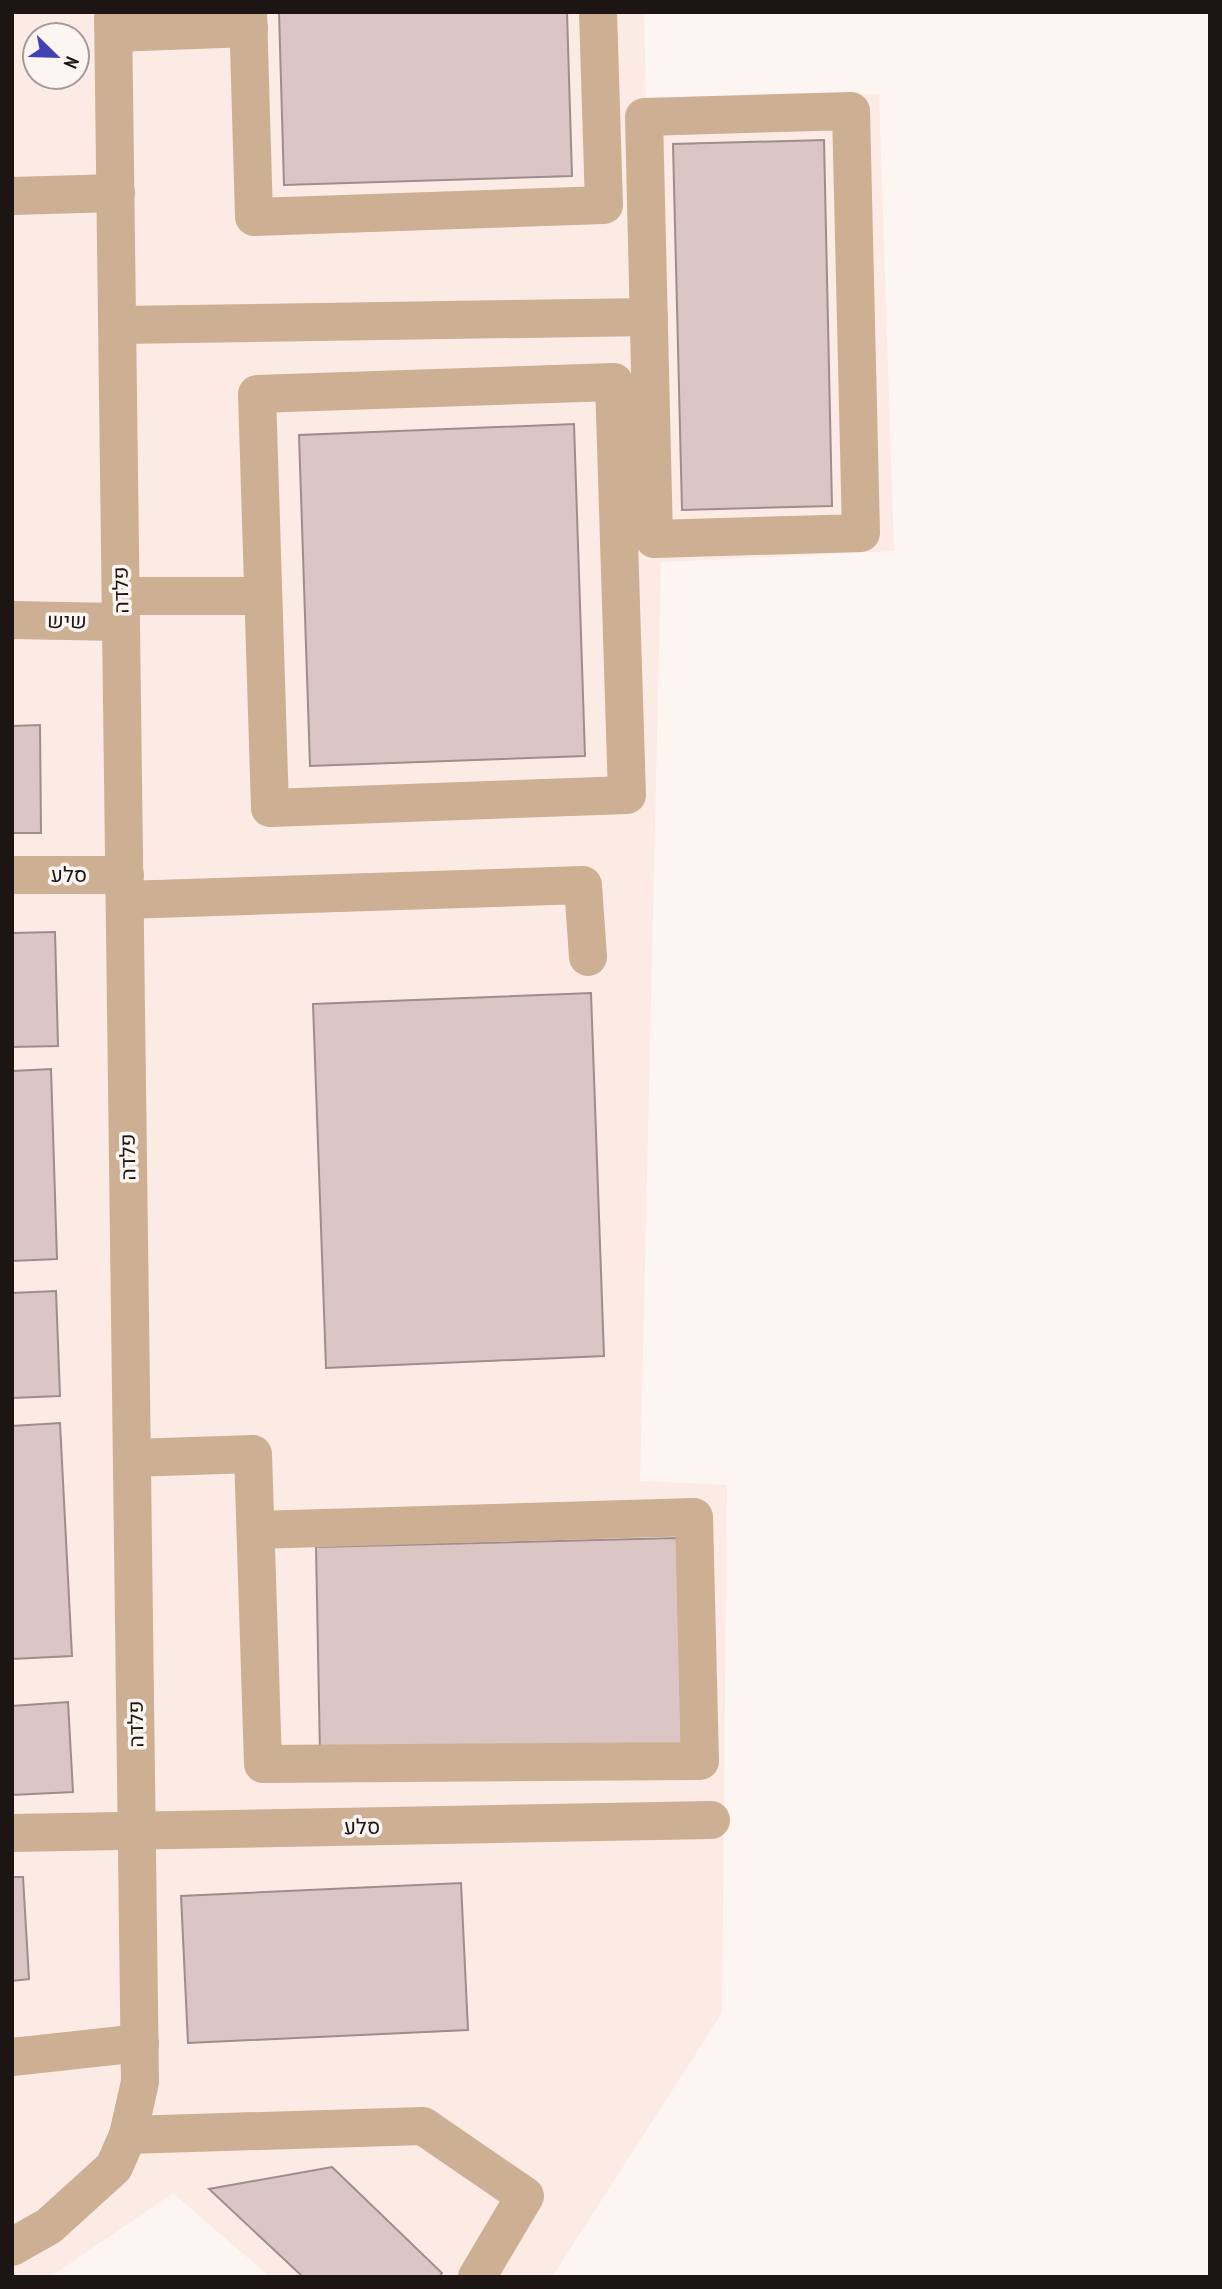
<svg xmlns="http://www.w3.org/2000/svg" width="1222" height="2289" viewBox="0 0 1222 2289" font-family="'PT Sans Narrow',Heebo,sans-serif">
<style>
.built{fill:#fceae4;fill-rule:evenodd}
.building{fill:#dbc5c5;stroke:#a08c8c;stroke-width:2}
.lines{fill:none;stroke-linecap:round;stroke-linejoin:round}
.minor{stroke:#cdb094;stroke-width:38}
.labels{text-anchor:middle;stroke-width:7;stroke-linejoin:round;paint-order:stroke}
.street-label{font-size:21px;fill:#1c1513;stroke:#fdf5f2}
</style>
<rect width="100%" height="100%" fill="#fdf5f2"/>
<!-- built -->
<path class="built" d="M 12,12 L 644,12 L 646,99 L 879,94 L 894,551 L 661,562 L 640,1481 L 727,1485 L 722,2013 L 552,2277 L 270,2277 L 173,2193 L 50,2277 L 12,2277 ZM 35,35 L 77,35 L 77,77 L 35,77 Z"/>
<!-- building -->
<g class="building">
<polygon points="279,12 567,12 572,176 284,185"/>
<polygon points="824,140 832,506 682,510 673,144"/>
<polygon points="574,424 585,756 310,766 299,435"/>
<polygon points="40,725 41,833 12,833 12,726"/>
<polygon points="55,932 58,1046 12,1047 12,933"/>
<polygon points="591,993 604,1356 326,1368 313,1004"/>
<polygon points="51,1069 57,1259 12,1261 12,1071"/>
<polygon points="56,1291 60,1396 12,1398 12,1293"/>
<polygon points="60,1423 72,1656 12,1659 12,1426"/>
<polygon points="677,1538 682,1745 320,1754 316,1547"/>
<polygon points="68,1702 73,1792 12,1795 12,1706"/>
<polygon points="12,1877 23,1877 29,1979 12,1981"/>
<polygon points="461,1883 468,2030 188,2043 181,1896"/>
<polygon points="332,2167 442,2273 439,2277 303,2277 209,2189"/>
</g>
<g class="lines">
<!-- minor -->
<g class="minor">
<polyline points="248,12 254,217 604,205 598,12"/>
<polyline points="114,33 249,28"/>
<polygon points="851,111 861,533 654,539 644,117"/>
<polyline points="12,196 116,193"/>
<polyline points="118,325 649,317"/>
<polygon points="614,382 627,795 270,808 257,394"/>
<polyline points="121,596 263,596"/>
<polyline points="12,620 121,622"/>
<polyline points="12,875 125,875"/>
<polyline points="125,900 583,885 588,957"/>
<polyline points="132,1458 253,1454 263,1764 700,1761 694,1517 256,1530"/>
<polyline points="12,1833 711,1820"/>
<polyline points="12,2057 140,2043"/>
<polyline points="128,2135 423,2126 525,2196 477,2277"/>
<polyline points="12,2247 49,2226 114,2167 128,2135 140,2082 113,12"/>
</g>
</g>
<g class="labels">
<!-- street labels -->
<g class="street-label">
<text transform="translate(121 590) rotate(-91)" y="7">פלדה</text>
<text transform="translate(67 621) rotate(1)" y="7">שיש</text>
<text x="69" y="882">סלע</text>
<text transform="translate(128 1157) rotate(-91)" y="7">פלדה</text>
<text transform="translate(136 1724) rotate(-91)" y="7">פלדה</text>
<text transform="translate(362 1827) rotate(-1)" y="7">סלע</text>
</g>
</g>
<!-- border -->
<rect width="1222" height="2289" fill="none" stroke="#1c1513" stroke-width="28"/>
<!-- north arrow -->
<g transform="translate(56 56) rotate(113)"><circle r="33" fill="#fdf5f2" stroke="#a39b99" stroke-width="2"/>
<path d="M0-5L12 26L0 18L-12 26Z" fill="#4242b7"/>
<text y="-10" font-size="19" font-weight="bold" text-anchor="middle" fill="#1c1513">N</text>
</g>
</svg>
